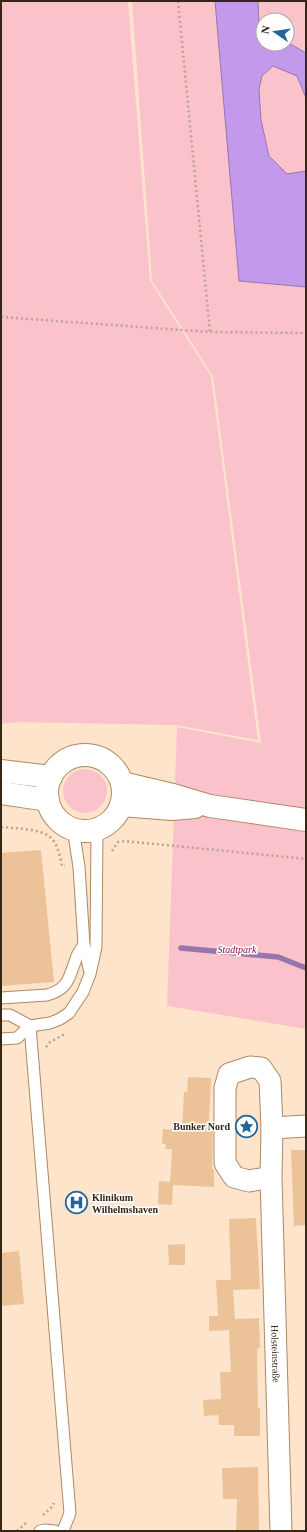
<svg xmlns="http://www.w3.org/2000/svg" width="307" height="1532" viewBox="0 0 307 1532" font-family="'Times New Roman',serif">
<style>
.green{fill:#fac3cc}
.water{fill:#c299eb;stroke:#9876ab}
.lines{fill:none;stroke-linecap:round;stroke-linejoin:round}
.stream{stroke:#9876ab;stroke-width:5.5}
.building{fill:#ecc399}
.lane-casing{stroke:#af8860;stroke-width:13}
.street-casing{stroke:#af8860;stroke-width:23}
.secondary-casing{stroke:#af8860;stroke-width:24}
.path{stroke:#baa48e;stroke-width:2.5;stroke-dasharray:2 3;stroke-linecap:butt}
.lane{stroke:#fff;stroke-width:11}
.street{stroke:#fff;stroke-width:21}
.secondary{stroke:#fff;stroke-width:22}
.labels{text-anchor:middle;stroke-width:3;stroke-linejoin:round;paint-order:stroke}
.park-label{font-size:10px;font-style:italic;fill:#8b153f;stroke:#fff}
.poi-label{font-size:10px;font-weight:bold;fill:#362616;stroke:#fff;text-anchor:end}
.street-label{font-size:10px;fill:#362616;stroke:#fff}
</style>
<rect width="100%" height="100%" fill="#fde4cb"/>
<!-- green -->
<g class="green">
<polygon points="1,1 128,1 150,281 211,376 258,740 175,725 17,722 1,724"/>
<polygon points="132,1 215,1 239,281 306,287 306,1029 167,1006 177,727 261,743 213,376 152,281"/>
<polygon points="258,1 306,1 306,53 287,42 287,20 263,20 263,29 259,27"/>
<polygon points="273,65 297,76 306,98 306,171 287,174 269,156 261,120 259,89 262,76"/>
<circle cx="85" cy="791" r="22"/>
</g>
<!-- water -->
<polygon class="water" points="215,1 258,1 259,27 263,29 263,44 287,44 287,42 306,53 306,98 297,76 273,66 262,76 259,89 261,120 269,156 287,174 306,171 306,287 239,281"/>
<g class="lines">
<!-- stream -->
<polyline class="stream" points="181,948 278,957 306,968"/>
</g>
<!-- building -->
<g class="building">
<polygon points="41,850 54,982 1,986 1,853"/>
<polygon points="188,1077 211,1078 209,1123 213,1123 212,1169 214,1169 214,1187 173,1185 172,1205 158,1204 159,1181 170,1182 172,1149 165,1149 166,1144 162,1144 163,1129 182,1130 184,1092 187,1092"/>
<circle cx="247" cy="1126" r="11"/>
<polygon points="291,1150 306,1150 306,1225 294,1226"/>
<polygon points="256,1218 260,1289 233,1290 235,1319 259,1318 260,1348 257,1349 258,1408 260,1408 260,1436 234,1436 234,1425 219,1425 218,1415 204,1416 203,1400 221,1399 220,1372 231,1372 229,1330 209,1331 209,1316 218,1316 216,1280 231,1280 229,1219"/>
<polygon points="185,1244 185,1265 169,1265 168,1245"/>
<polygon points="19,1251 24,1304 1,1306 1,1253"/>
<polygon points="258,1467 259,1531 236,1531 237,1499 223,1499 222,1468"/>
</g>
<g class="lines">
<defs>
<g id="lane">
<polyline points="73,828 79,867 84,945 89,969"/>
<path d="M 1,998 L 47,995 C 69,989 69,977 76,959 C 77,954 81,949 84,945"/>
<polyline points="1,1015 10,1015 30,1026"/>
<polyline points="30,1026 70,1513 63,1531"/>
<polyline points="1,1039 17,1038 30,1026 50,1023 60,1019 69,1013 83,992 90,974 96,947 97,829"/>
<polyline points="40,1531 45,1530 55,1531"/>
</g>
<g id="street">
<polyline points="272,1128 306,1126"/>
<path id="s1" d="M 271,1177 L 249,1181 L 234,1177 L 225,1163 L 225,1088 L 229,1074 L 250,1067 L 261,1068 L 270,1081 L 272,1128 L 271,1177 L 281,1531"/>
</g>
<g id="secondary">
<circle cx="85" cy="793" r="38"/>
<polyline points="1,771 51,777"/>
<polyline points="122,783 173,795 210,806 306,820"/>
<polyline points="1,793 48,800"/>
<polyline points="121,805 172,809 195,807"/>
</g>
</defs>
<!-- lane casing -->
<use href="#lane" class="lane-casing"/>
<!-- street casing -->
<use href="#street" class="street-casing"/>
<!-- secondary casing -->
<use href="#secondary" class="secondary-casing"/>
<!-- path -->
<g class="path">
<polyline points="178,1 210,332"/>
<polyline points="1,317 210,332 306,333"/>
<path d="M 1,827 C 13,828 42,829 50,837 C 58,844 60,857 62,866 L 65,866"/>
<polyline points="112,851 118,842 125,841 306,859"/>
<polyline points="46,1047 50,1042 65,1034"/>
<polyline points="43,1515 52,1507 54,1503"/>
<polyline points="17,1531 27,1522"/>
</g>
<!-- lane -->
<use href="#lane" class="lane"/>
<!-- street -->
<use href="#street" class="street"/>
<!-- secondary -->
<use href="#secondary" class="secondary"/>
</g>
<!-- icons -->
<defs>
<symbol id="sight-ring" viewBox="-11 -11 22 22"><circle r="9.5" fill="#fff" stroke="#22659a" stroke-width="1.5"/><path d="M0-6L1.8-2.2L6-1.7L2.9 1.2L3.7 5.4L0 3.3L-3.7 5.4L-2.9 1.2L-6-1.7L-1.8-2.2Z" fill="#22659a"/></symbol>
<symbol id="hospital-ring" viewBox="-11 -11 22 22"><circle r="9.5" fill="#fff" stroke="#22659a" stroke-width="1.5"/><path d="M-5-5h3v3.5h4V-5h3V5h-3V1.5h-4V5h-3Z" fill="#22659a"/></symbol>
</defs>
<g fill-rule="evenodd">
<use href="#sight-ring" x="234" y="1114" width="25" height="25"/>
<use href="#hospital-ring" x="64" y="1190" width="25" height="25"/>
</g>
<g class="labels">
<!-- park labels -->
<g class="park-label">
<text x="237" y="953">Stadtpark</text>
</g>
<!-- poi labels -->
<g class="poi-label">
<text x="230" y="1130">Bunker Nord</text>
<text x="92" y="1201" text-anchor="start">Klinikum<tspan x="92" dy="12">Wilhelmshaven</tspan></text>
</g>
<!-- street labels -->
<g class="street-label">
<text dy="4" stroke="none"><textPath href="#s1" startOffset="466">Holsteinstraße</textPath></text>
</g>
</g>
<!-- border -->
<rect width="307" height="1532" fill="none" stroke="#362616" stroke-width="4"/>
<!-- north arrow -->
<g transform="translate(275 32) rotate(283)"><circle r="19" fill="#ffffff" stroke="#afa8a2"/>
<path d="M0-3L7 15L0 10L-7 15Z" fill="#22659a"/>
<text y="-6" font-size="11" font-weight="bold" text-anchor="middle" fill="#362616">N</text>
</g>
</svg>
